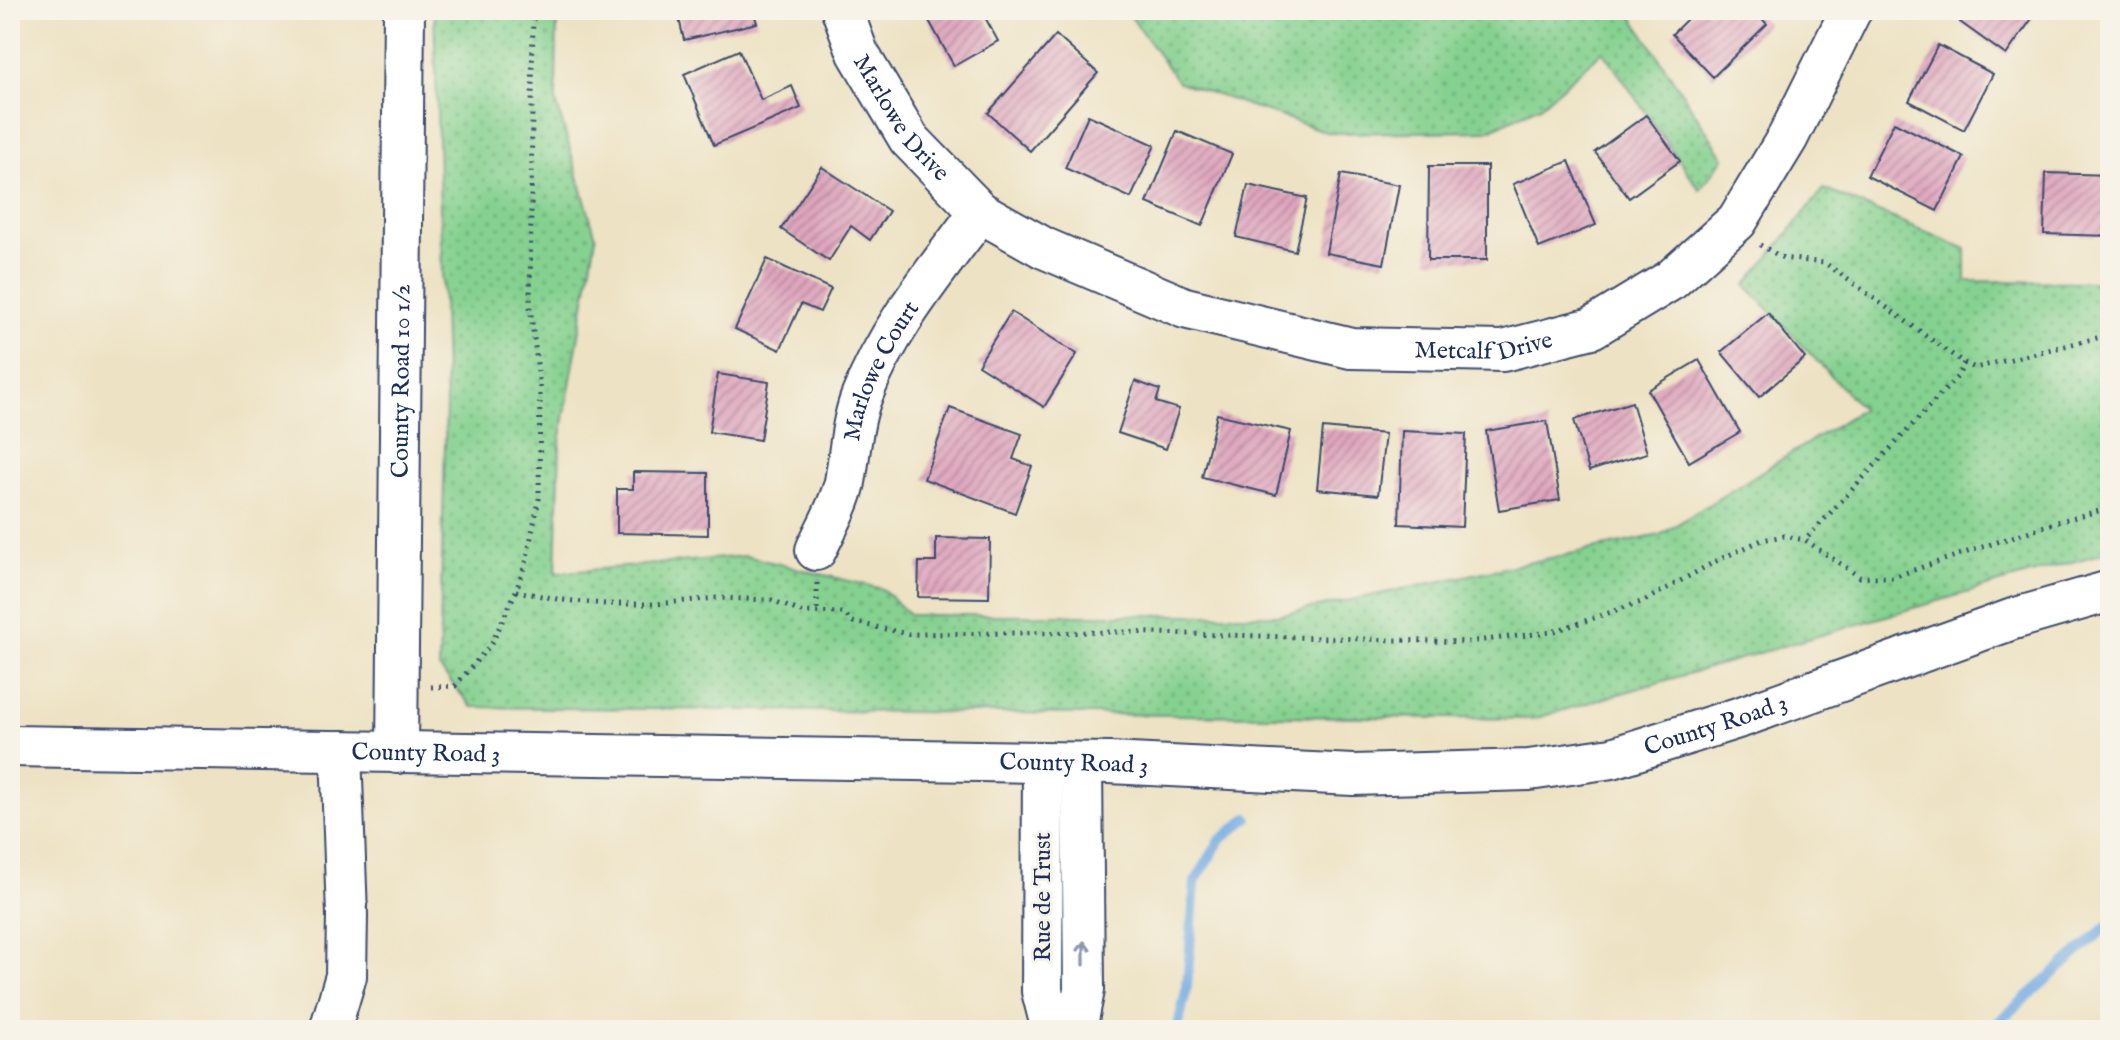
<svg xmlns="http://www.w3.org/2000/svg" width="2120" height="1040" viewBox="0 0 2120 1040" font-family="'IM FELL English',serif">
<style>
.park{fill:url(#park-dots);stroke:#508076;stroke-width:2}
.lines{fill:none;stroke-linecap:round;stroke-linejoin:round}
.stream{stroke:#74ace3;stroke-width:10}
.building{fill:url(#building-hatch)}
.minor-casing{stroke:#3a4a6d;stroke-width:44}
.path{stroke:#3a4a6d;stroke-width:5;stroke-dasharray:2 6;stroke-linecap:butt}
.minor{stroke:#fff;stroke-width:40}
.oneway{stroke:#8d97ae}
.labels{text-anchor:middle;stroke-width:6;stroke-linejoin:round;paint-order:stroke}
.street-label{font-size:24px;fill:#1b2f5e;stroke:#f7f3e8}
</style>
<defs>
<pattern id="park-dots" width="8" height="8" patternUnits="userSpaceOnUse" patternTransform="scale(2)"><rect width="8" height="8" fill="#85d18f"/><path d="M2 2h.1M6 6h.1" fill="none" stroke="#6caa78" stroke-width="1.8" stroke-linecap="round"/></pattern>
<pattern id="building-hatch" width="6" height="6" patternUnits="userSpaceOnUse" patternTransform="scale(2)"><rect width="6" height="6" fill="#dfa6bd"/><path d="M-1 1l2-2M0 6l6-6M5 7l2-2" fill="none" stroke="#b4889d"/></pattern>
</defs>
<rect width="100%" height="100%" fill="#f7f3e8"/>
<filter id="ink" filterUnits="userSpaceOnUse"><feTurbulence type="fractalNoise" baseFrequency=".0125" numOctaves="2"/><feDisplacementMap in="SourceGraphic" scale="16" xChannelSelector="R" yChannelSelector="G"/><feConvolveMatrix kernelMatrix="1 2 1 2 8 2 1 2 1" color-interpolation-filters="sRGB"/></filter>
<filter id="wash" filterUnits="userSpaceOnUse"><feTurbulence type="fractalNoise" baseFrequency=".006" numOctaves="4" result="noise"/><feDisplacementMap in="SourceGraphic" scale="32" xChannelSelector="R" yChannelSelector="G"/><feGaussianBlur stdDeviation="1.8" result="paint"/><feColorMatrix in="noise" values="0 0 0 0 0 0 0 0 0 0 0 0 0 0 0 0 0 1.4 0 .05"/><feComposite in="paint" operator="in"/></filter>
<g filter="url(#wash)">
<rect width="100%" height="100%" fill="#ede2c3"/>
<!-- park -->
<g class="park">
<polygon points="434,10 557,10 556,102 596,237 560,442 556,573 746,556 882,589 910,615 1280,615 1660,535 1862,409 1746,285 1824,189 1966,249 1966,281 2110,282 2110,551 1533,719 472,707 439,668 446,406"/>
<polygon points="1126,10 1628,10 1724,158 1700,190 1603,51 1540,106 1487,131 1330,133 1178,82"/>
</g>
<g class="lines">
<!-- stream -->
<g class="stream">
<polyline points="1177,1030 1187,987 1195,882 1220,840 1248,818"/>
<polyline points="1989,1030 2110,924"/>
</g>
</g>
<g id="blocks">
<!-- building -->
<g class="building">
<polygon points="677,10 753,10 757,23 684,40"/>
<polygon points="939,10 981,10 998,41 954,66 927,17"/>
<polygon points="1696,10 1754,10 1767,24 1713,77 1672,34"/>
<polygon points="1968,10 2038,10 2006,55 1960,22"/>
<polygon points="1056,35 1098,73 1030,151 988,113"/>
<polygon points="1938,45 1993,74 1964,130 1909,101"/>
<polygon points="739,50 761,100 792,86 801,108 714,145 684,74"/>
<polygon points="1088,115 1155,145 1131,198 1065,168"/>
<polygon points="1646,115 1680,161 1629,198 1595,152"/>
<polygon points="1894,122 1964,157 1937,211 1867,176"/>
<polygon points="1177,131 1232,154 1202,226 1147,203"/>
<polygon points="1569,161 1596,225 1539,248 1513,184"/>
<polygon points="1429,166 1487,166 1487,260 1428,260"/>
<polygon points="822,167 889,211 870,240 851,226 829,261 781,229"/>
<polygon points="2046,173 2110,175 2110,236 2044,234"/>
<polygon points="1341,174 1399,185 1384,264 1326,253"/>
<polygon points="1248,185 1307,198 1295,251 1236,237"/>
<polygon points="767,259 831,289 820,312 801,304 780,350 735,329"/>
<polygon points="1011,312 1077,354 1044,407 978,365"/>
<polygon points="1768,313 1805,358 1759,397 1721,352"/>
<polygon points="1699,360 1740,432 1689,462 1648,390"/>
<polygon points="718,374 769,382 760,440 709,432"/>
<polygon points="1135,381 1160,390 1156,402 1179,409 1166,449 1118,433"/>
<polygon points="1632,402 1647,453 1589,471 1574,420"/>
<polygon points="950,408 1022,434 1013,459 1032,466 1015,513 924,479"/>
<polygon points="1217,414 1291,431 1276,495 1202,477"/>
<polygon points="1547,421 1560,500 1499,510 1486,431"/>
<polygon points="1323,428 1385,434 1378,495 1317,489"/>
<polygon points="1402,431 1466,434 1462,527 1399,524"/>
<polygon points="633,472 708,473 708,535 617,533 617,489 633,489"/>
<polygon points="936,538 990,539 989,598 918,597 919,562 936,562"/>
</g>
</g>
</g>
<g filter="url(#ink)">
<use href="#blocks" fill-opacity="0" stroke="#3a4a6d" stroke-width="2"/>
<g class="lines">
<defs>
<g id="minor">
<path id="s1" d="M 842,10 L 858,53 L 909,139 L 980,212 L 1044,248 L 1185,308 L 1351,348 L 1503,351 L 1592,328 L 1671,280 L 1737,221 L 1788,137 L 1851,10"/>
<path id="s2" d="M 816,550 C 826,528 840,505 845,482 C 850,454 851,425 861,398 C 888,328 936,271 980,212"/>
<path id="s3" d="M 10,746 L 1110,763 L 1353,775 L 1529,770 L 1612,758 L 1744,716 L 2013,619 L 2110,591"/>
<path id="s4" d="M 397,753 L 404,10"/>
<polyline points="1043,763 1042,991 1052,1030"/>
<polyline points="330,1030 346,976 347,915 341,751"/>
<polyline points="1076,1030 1084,990 1082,763"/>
</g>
</defs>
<!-- minor casing -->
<use href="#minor" class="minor-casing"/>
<!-- path -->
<g class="path">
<polyline points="1760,245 1783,258 1825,263 1964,363 1958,376 1805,540"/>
<polyline points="1964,363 1975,368 2101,337 2110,337"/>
<polyline points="817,583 817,614"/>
<polyline points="516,591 562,600 605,604 656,604 716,598 772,600 801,612 843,613 853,622 908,634 1120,632 1467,642 1552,632 1644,601 1718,560 1762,540 1784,536 1805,540 1860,577 1893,577 2057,522 2110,508"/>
<polyline points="431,687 455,686 492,643 516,591 526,562 539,499 540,388 530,306 533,10"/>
</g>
<!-- minor -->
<use href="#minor" class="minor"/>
</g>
<!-- one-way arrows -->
<defs><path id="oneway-shaft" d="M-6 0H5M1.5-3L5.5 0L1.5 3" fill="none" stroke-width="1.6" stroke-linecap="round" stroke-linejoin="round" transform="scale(2)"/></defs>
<use class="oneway" href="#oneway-shaft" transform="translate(1084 953) rotate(-90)"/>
</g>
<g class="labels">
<!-- street labels -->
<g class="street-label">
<text dy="8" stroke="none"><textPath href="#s1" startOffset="124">Marlowe Drive</textPath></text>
<text dy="8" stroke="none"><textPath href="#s1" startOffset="778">Metcalf Drive</textPath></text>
<text dy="8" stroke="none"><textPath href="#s2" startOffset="192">Marlowe Court</textPath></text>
<text dy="8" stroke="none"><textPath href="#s4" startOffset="372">County Road 10 1/2</textPath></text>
<text dy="8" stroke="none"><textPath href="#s3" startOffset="1712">County Road 3</textPath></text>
<text dy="8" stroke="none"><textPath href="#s3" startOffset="416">County Road 3</textPath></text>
<text dy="8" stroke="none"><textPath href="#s3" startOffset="1064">County Road 3</textPath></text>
<text transform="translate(1042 897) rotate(-90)" y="8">Rue de Trust</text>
</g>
</g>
<!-- margin -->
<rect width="2120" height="1040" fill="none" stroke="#f7f3e8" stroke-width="40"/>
</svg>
